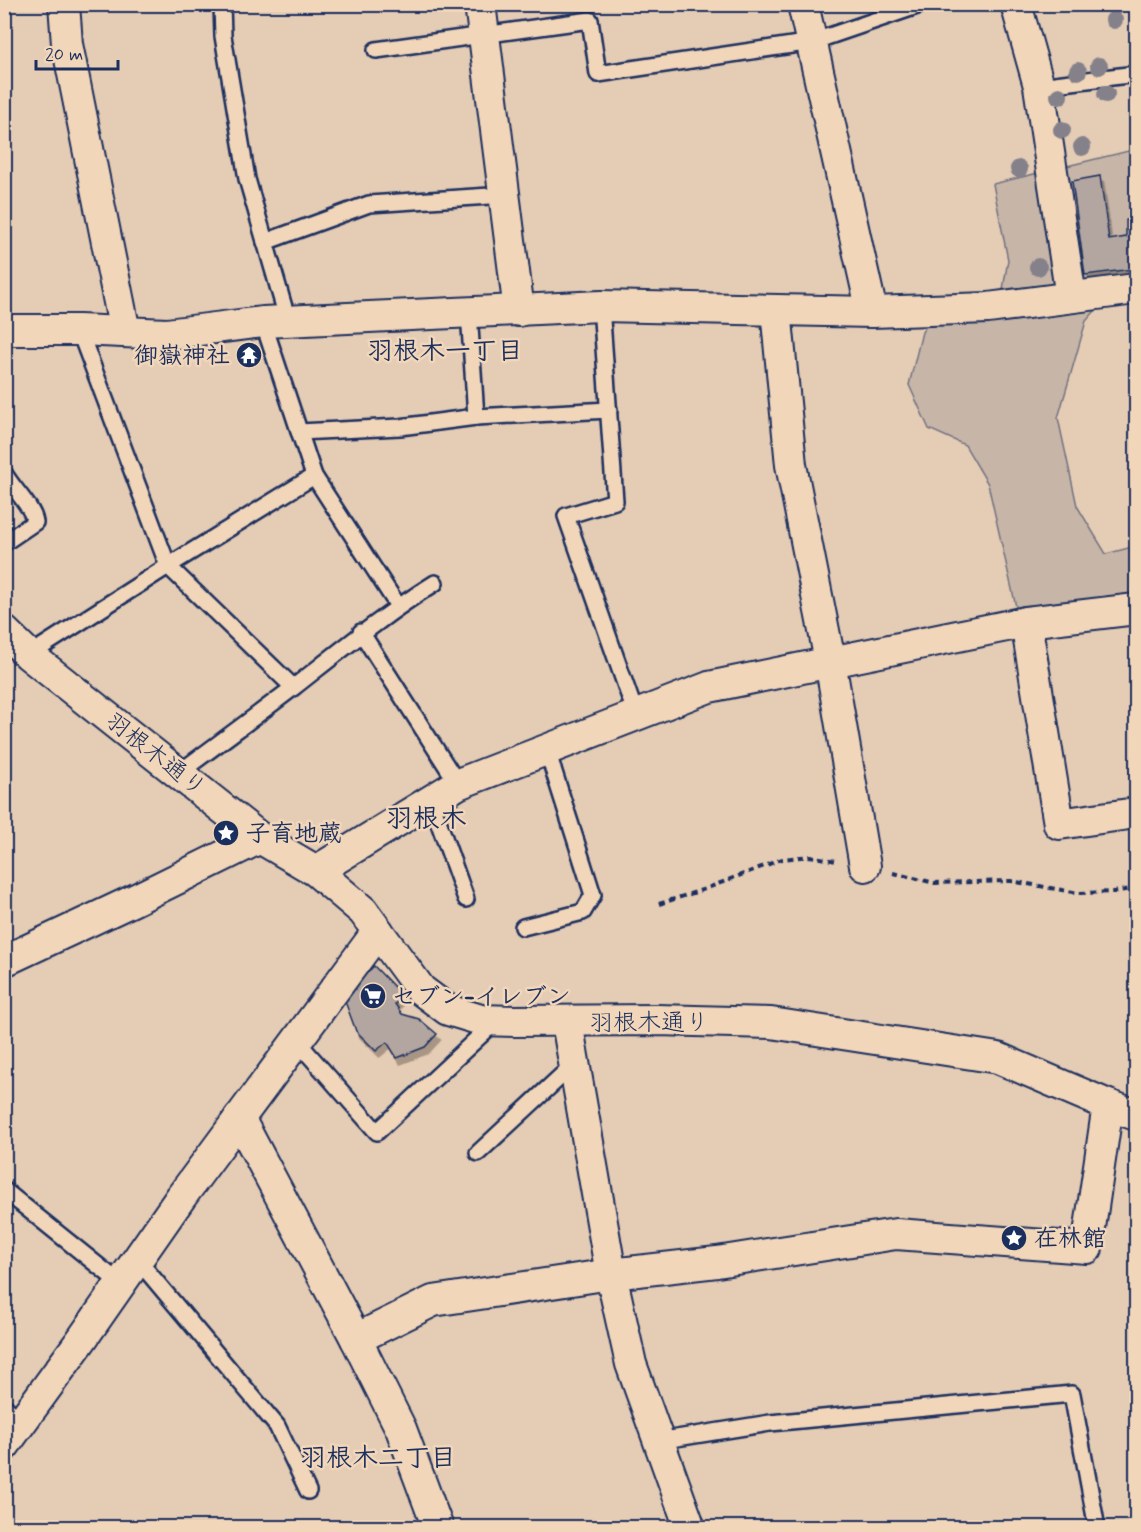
<svg xmlns="http://www.w3.org/2000/svg" width="1141" height="1532" viewBox="0 0 1141 1532" font-family="Mynerve,'Klee One',sans-serif">
<style>
.green{fill:#c7b5a7;stroke:#717282;stroke-width:1.5}
.building{fill:#b3a59f;stroke:#1b2f5e;stroke-width:1.5;filter:url(#shadow)}
.lines{fill:none;stroke-linecap:round;stroke-linejoin:round}
.service-casing{stroke:#1b2f5e;stroke-width:20}
.minor-casing{stroke:#1b2f5e;stroke-width:34}
.path{stroke:#1b2f5e;stroke-width:4;stroke-dasharray:6 4.5;stroke-linecap:butt}
.service{stroke:#f2d6b9;stroke-width:15}
.minor{stroke:#f2d6b9;stroke-width:30}
.tree{fill:#84818b}
.labels{text-anchor:middle;stroke-width:5;stroke-linejoin:round;paint-order:stroke}
.poi-label{font-size:24px;font-weight:bold;fill:#1b2f5e;stroke:#f2d6b9;text-anchor:start}
.street-label{font-size:24px;fill:#1b2f5e;stroke:#f2d6b9}
.neighbourhood-label{font-size:26px;font-weight:bold;fill:#1b2f5e;stroke:#f2d6b9}
.quarter-label{font-size:27px;font-weight:bold;fill:#1b2f5e;stroke:#f2d6b9}
</style>
<defs>
<filter id="shadow"><feDropShadow dx="3.5" dy="6" stdDeviation="0" flood-color="#0004"/></filter>
</defs>
<rect width="100%" height="100%" fill="#e5ccb4"/>
<filter id="ink" filterUnits="userSpaceOnUse"><feTurbulence type="fractalNoise" baseFrequency=".0167" numOctaves="2"/><feDisplacementMap in="SourceGraphic" scale="12" xChannelSelector="R" yChannelSelector="G"/><feConvolveMatrix kernelMatrix="1 2 1 2 8 2 1 2 1" color-interpolation-filters="sRGB"/></filter>
<g filter="url(#ink)">
<!-- green -->
<polygon class="green" points="1136,139 1136,294 1103,302 1086,321 1058,418 1077,506 1106,554 1136,546 1136,594 1016,607 988,484 965,445 929,429 909,385 922,332 943,300 1002,295 1008,260 993,184 1133,150"/>
<!-- building -->
<g class="building">
<polygon points="1136,170 1136,201 1132,171"/>
<polygon points="1100,176 1109,240 1126,237 1126,220 1136,218 1136,274 1134,275 1132,269 1085,275 1072,181"/>
<polygon points="374,966 403,996 395,1004 402,1014 419,1019 437,1034 425,1047 397,1058 387,1042 376,1051 356,1031 343,996"/>
</g>
<g class="lines">
<defs>
<g id="service">
<polyline points="222,4 223,36 247,179 288,321"/>
<polyline points="376,50 590,20 598,74 812,42 923,4"/>
<polyline points="1039,86 1136,74"/>
<polyline points="265,242 369,204 505,195"/>
<polyline points="601,306 615,501 566,516 636,715"/>
<polyline points="469,312 476,417"/>
<polyline points="263,322 314,476 398,606"/>
<polyline points="79,330 168,566 293,687"/>
<polyline points="299,432 400,427 476,417 609,410"/>
<path d="M 4,473 C 12,488 33,507 35,522 L 4,543"/>
<polyline points="361,632 458,784"/>
<polyline points="29,655 168,566 314,476"/>
<path d="M 180,772 C 218,744 256,716 294,687 C 340,651 385,614 435,583"/>
<polyline points="431,801 466,899"/>
<polyline points="523,927 583,912 593,895 547,750"/>
<polyline points="296,1040 377,1132 495,1022"/>
<polyline points="478,1153 574,1064"/>
<polyline points="4,1190 121,1284"/>
<polyline points="137,1259 277,1426 308,1491"/>
<polyline points="4,1406 21,1422"/>
<polyline points="658,1441 770,1423 1072,1394 1097,1528"/>
</g>
<g id="minor">
<polyline points="64,4 67,44 125,332"/>
<polyline points="480,4 519,311"/>
<polyline points="803,4 872,312"/>
<polyline points="1016,4 1039,86 1071,297"/>
<polyline points="776,310 791,465 830,661 865,866"/>
<polyline points="4,330 79,330 167,334 263,322 601,306 872,312 988,308 1136,289"/>
<polyline points="1026,622 1059,824 1136,813"/>
<polyline points="4,631 29,655 260,838 316,871 363,911 421,990 448,1010 481,1020 514,1021 657,1020 771,1023 998,1058 1108,1105 1136,1115"/>
<polyline points="316,871 458,784 709,687 1026,622 1136,609"/>
<polyline points="4,961 132,901 260,838"/>
<polyline points="567,1022 611,1274 631,1364 690,1528"/>
<polyline points="239,1118 356,1339 401,1429 438,1528"/>
<polyline points="356,1339 433,1301 611,1274 717,1262 896,1234 1087,1248 1108,1105"/>
<polyline points="4,1446 82,1339 181,1197 378,931"/>
</g>
</defs>
<!-- service casing -->
<use href="#service" class="service-casing"/>
<!-- minor casing -->
<use href="#minor" class="minor-casing"/>
<!-- path -->
<g class="path">
<polyline points="893,873 935,883 1011,881 1079,893 1114,892 1136,888"/>
<polyline points="659,904 705,889 782,859 810,856 836,861"/>
</g>
<!-- service -->
<use href="#service" class="service"/>
<!-- minor -->
<use href="#minor" class="minor"/>
</g>
<!-- trees -->
<g class="tree">
<circle cx="1114" cy="20" r="9"/>
<circle cx="1099" cy="66" r="9"/>
<circle cx="1078" cy="71" r="9"/>
<circle cx="1106" cy="94" r="9"/>
<circle cx="1059" cy="96" r="9"/>
<circle cx="1062" cy="130" r="9"/>
<circle cx="1082" cy="147" r="9"/>
<circle cx="1019" cy="169" r="9"/>
<circle cx="1038" cy="267" r="9"/>
</g>
</g>
<!-- icons -->
<defs>
<symbol id="temple-disc" viewBox="-11 -11 22 22"><circle r="9.5" fill="#1b2f5e" stroke="#f2d6b9"/><path d="M0-6L5-2H3V0L6.5 2.5H4V6H1.5V3h-3V6H-4V2.5H-6.5L-3 0V-2H-5Z" fill="#fff"/></symbol>
<symbol id="sight-disc" viewBox="-11 -11 22 22"><circle r="9.5" fill="#1b2f5e" stroke="#f2d6b9"/><path d="M0-6L1.8-2.2L6-1.7L2.9 1.2L3.7 5.4L0 3.3L-3.7 5.4L-2.9 1.2L-6-1.7L-1.8-2.2Z" fill="#fff"/></symbol>
<symbol id="supermarket-disc" viewBox="-11 -11 22 22"><circle r="9.5" fill="#1b2f5e" stroke="#f2d6b9"/><path d="M-6-5.5h2.5l.6 2H6L4.5 2H-2.5L-4.4-4H-6ZM-1.5 3.2a1.3 1.3 0 1 0 .1 0ZM3 3.2a1.3 1.3 0 1 0 .1 0Z" fill="#fff"/></symbol>
</defs>
<g fill-rule="evenodd">
<use href="#temple-disc" x="234" y="340" width="30" height="30"/>
<use href="#sight-disc" x="211" y="818" width="30" height="30"/>
<use href="#supermarket-disc" x="358" y="981" width="30" height="30"/>
<use href="#sight-disc" x="999" y="1223" width="30" height="30"/>
</g>
<g class="labels">
<!-- poi labels -->
<g class="poi-label">
<text x="230" y="363" text-anchor="end">御嶽神社</text>
<text x="246" y="841">子育地蔵</text>
<text x="392" y="1004">セブン-イレブン</text>
<text x="1034" y="1246">在林館</text>
</g>
<!-- street labels -->
<g class="street-label">
<text transform="translate(156 754) rotate(38)" y="8">羽根木通り</text>
<text x="649" y="1030">羽根木通り</text>
</g>
<!-- neighbourhood labels -->
<g class="neighbourhood-label">
<text x="445" y="359">羽根木一丁目</text>
<text x="378" y="1466">羽根木二丁目</text>
</g>
<!-- quarter labels -->
<g class="quarter-label">
<text x="426" y="827">羽根木</text>
</g>
</g>
<!-- margin -->
<rect width="1141" height="1532" fill="none" stroke="#f2d6b9" stroke-width="24"/>
<rect x="12" y="12" width="1117" height="1508" fill="none" stroke="#1b2f5e" stroke-width="2" filter="url(#ink)"/>
<!-- scale -->
<path d="M36 60v9h82v-9" fill="none" stroke="#1b2f5e" stroke-width="3"/>
<text x="45" y="60" font-size="18" fill="#1b2f5e" stroke="#f2d6b9" stroke-width="4.5" paint-order="stroke">20 m</text>
</svg>
